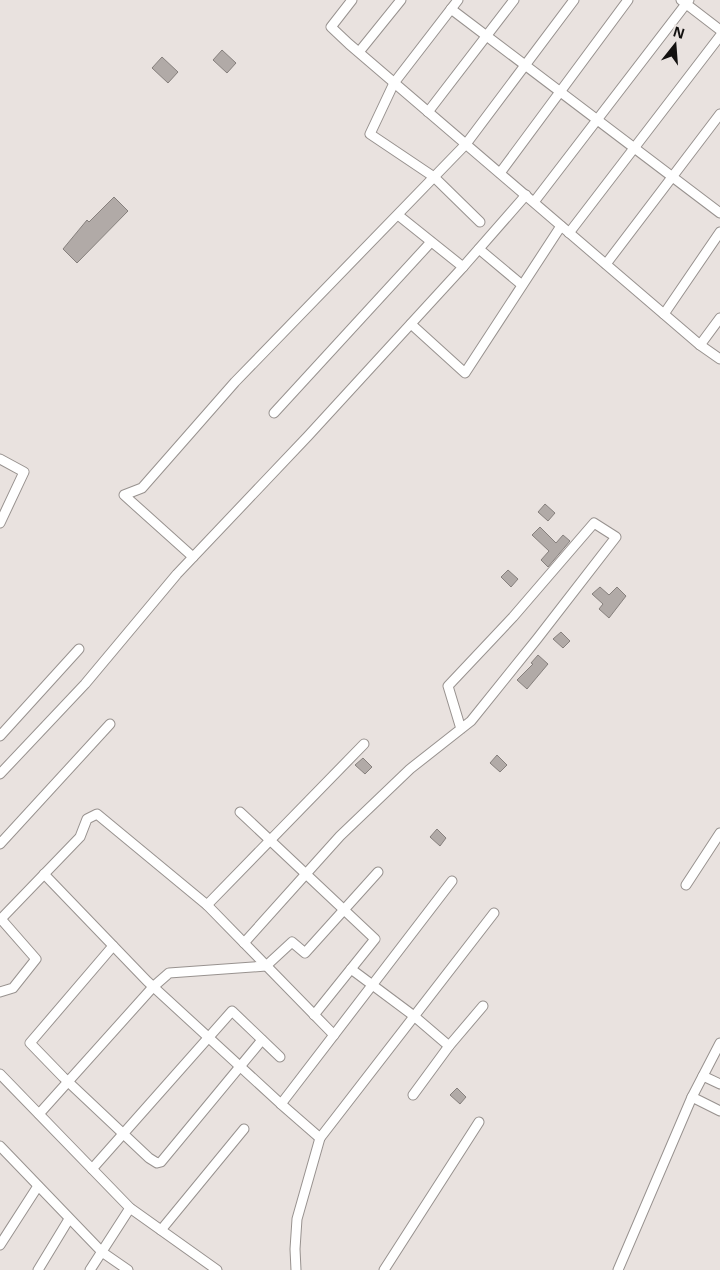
<svg xmlns="http://www.w3.org/2000/svg" width="720" height="1270" viewBox="0 0 720 1270" font-family="'Open Sans',sans-serif">
<style>
.building{fill:#b1aaa7;stroke:#86807d}
.lines{fill:none;stroke-linecap:round;stroke-linejoin:round}
.minor-casing{stroke:#98928f;stroke-width:11}
.minor{stroke:#fff;stroke-width:9}
</style>
<rect width="100%" height="100%" fill="#e9e2df"/>
<!-- building -->
<g class="building">
<polygon points="222,50 236,63 227,73 213,60"/>
<polygon points="162,57 178,72 168,83 152,68"/>
<polygon points="114,197 128,211 77,263 63,249 87,220 89,222"/>
<polygon points="545,504 555,513 548,521 538,512"/>
<polygon points="540,527 556,543 563,535 570,541 548,567 541,560 549,551 532,535"/>
<polygon points="508,570 518,579 511,587 501,577"/>
<polygon points="600,587 609,595 617,587 626,596 609,618 599,609 603,604 592,594"/>
<polygon points="561,632 570,641 563,648 553,639"/>
<polygon points="538,655 548,664 527,689 517,680 533,664 531,663"/>
<polygon points="497,755 507,765 500,772 490,763"/>
<polygon points="363,758 372,767 365,774 355,765"/>
<polygon points="437,829 446,838 440,846 430,837"/>
<polygon points="457,1088 466,1097 460,1104 450,1095"/>
</g>
<g class="lines">
<defs>
<g id="minor">
<polyline points="352,0 331,27 349,44 700,345 720,359"/>
<polyline points="458,0 394,83 370,134 434,177 480,222"/>
<polyline points="681,0 720,30"/>
<polyline points="451,9 720,213"/>
<polyline points="359,52 401,0"/>
<polyline points="428,112 514,0"/>
<polyline points="500,173 628,0"/>
<polyline points="534,202 689,0"/>
<polyline points="398,215 463,267 526,195"/>
<polyline points="569,233 720,36"/>
<polyline points="479,249 522,285"/>
<polyline points="606,264 720,114"/>
<polyline points="664,314 720,232"/>
<polyline points="411,324 465,373 561,226"/>
<polyline points="700,345 720,318"/>
<polyline points="274,413 431,242"/>
<polyline points="0,459 24,472 0,523"/>
<polyline points="193,557 124,495 142,488 235,382 466,144 574,0"/>
<polyline points="0,736 79,649"/>
<polyline points="0,774 85,684 177,574 308,436 463,267"/>
<polyline points="240,812 375,939 314,1015"/>
<polyline points="0,844 110,724"/>
<polyline points="44,874 147,981 281,1104 452,881"/>
<polyline points="686,885 720,833"/>
<polyline points="207,905 364,744"/>
<polyline points="0,920 80,837 87,819 97,814 207,905 334,1035"/>
<polyline points="244,943 340,836 410,769 471,721 537,639 616,537 594,523 513,617 448,686 461,729"/>
<polyline points="113,946 30,1043 63,1077 149,1158 157,1163 161,1162 262,1040"/>
<polyline points="351,969 414,1016 449,1046"/>
<polyline points="0,992 13,988 36,959 1,919"/>
<polyline points="0,1074 130,1208 217,1270"/>
<polyline points="703,1076 720,1084"/>
<polyline points="413,1095 449,1046 483,1006"/>
<polyline points="692,1097 720,1111"/>
<polyline points="281,1104 320,1138 494,913"/>
<polyline points="39,1114 153,987 169,973 266,966 292,942 305,953 378,872"/>
<polyline points="0,1146 102,1252 128,1270"/>
<polyline points="92,1169 232,1011 280,1057"/>
<polyline points="161,1230 244,1129"/>
<polyline points="0,1245 38,1186"/>
<polyline points="38,1270 69,1219"/>
<polyline points="90,1270 130,1208"/>
<polyline points="296,1270 295,1249 297,1219 320,1138"/>
<polyline points="384,1270 479,1122"/>
<polyline points="618,1270 692,1097 720,1043"/>
</g>
</defs>
<!-- minor casing -->
<use href="#minor" class="minor-casing"/>
<!-- minor -->
<use href="#minor" class="minor"/>
</g>
<!-- north arrow -->
<g transform="translate(675 45) rotate(17)" stroke="#e9e2df" stroke-width="4" paint-order="stroke">
<path d="M0-4L9 19L0 12L-9 19Z" fill="#131110"/>
<text y="-8" font-size="14" font-weight="bold" text-anchor="middle" fill="#131110">N</text>
</g>
</svg>
